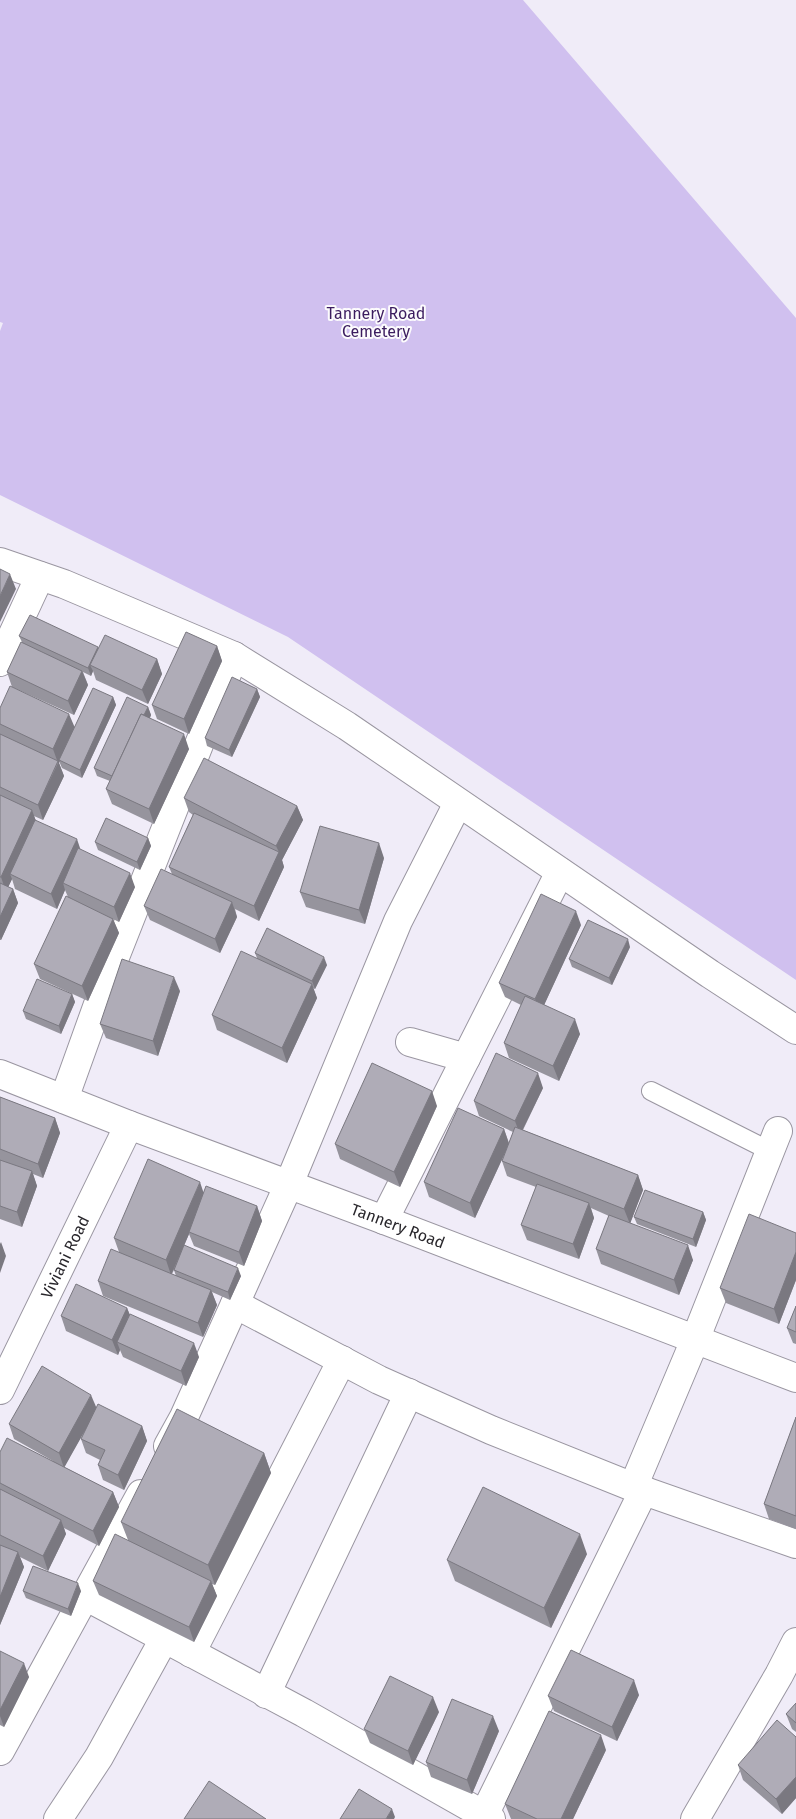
<svg xmlns="http://www.w3.org/2000/svg" width="796" height="1819" viewBox="0 0 796 1819" font-family="'Fira Sans',sans-serif">
<style>
.green{fill:#d0c0ef}
.lines{fill:none;stroke-linecap:round;stroke-linejoin:round}
.service-casing{stroke:#9a96a1;stroke-width:20}
.minor-casing{stroke:#9a96a1;stroke-width:30}
.secondary-casing{stroke:#9a96a1;stroke-width:30}
.service{stroke:#fff;stroke-width:18}
.minor{stroke:#fff;stroke-width:28}
.secondary{stroke:#fff;stroke-width:28}
.wall{fill:#96949d;fill-rule:evenodd}
.shaded-wall{fill:#7a7880}
.building{fill:#afacb7;stroke:#7a7880}
.labels{text-anchor:middle;stroke-width:4;stroke-linejoin:round;paint-order:stroke}
.park-label{font-size:16px;fill:#3b1c5f;stroke:#fcfbfd}
.street-label{font-size:16px;fill:#29272c;stroke:#fcfbfd}
</style>
<rect width="100%" height="100%" fill="#f0ecf8"/>
<!-- green -->
<polygon class="green" points="0,0 523,0 796,318 796,980 288,637 0,495 0,331 3,323 0,322"/>
<g class="lines">
<defs>
<polyline id="service" points="651,1091 770,1151"/>
<g id="minor">
<polyline points="0,562 64,584 234,656 347,726 710,974 796,1030"/>
<polyline points="0,662 40,576"/>
<polyline points="410,1042 466,1058"/>
<polyline points="64,1099 115,957 234,656"/>
<polyline points="384,1220 560,872"/>
<polyline points="235,1304 379,1380 491,1430 633,1487 796,1544"/>
<path id="s1" d="M 0,1390 L 129,1125"/>
<polyline points="168,1446 184,1417 289,1184 398,921 458,803"/>
<polyline points="633,1487 695,1340 778,1131"/>
<polyline points="85,1596 304,1713 491,1819"/>
<polyline points="191,1653 342,1360"/>
<polyline points="266,1694 409,1393"/>
<polyline points="0,1751 141,1494"/>
<polyline points="484,1815 644,1490"/>
<polyline points="58,1819 99,1757 164,1639"/>
<polyline points="695,1819 779,1675 796,1642"/>
</g>
<g id="secondary">
<path id="s2" d="M 0,1074 L 129,1125 L 384,1220 L 796,1378"/>
</g>
</defs>
<!-- service casing -->
<use href="#service" class="service-casing"/>
<!-- minor casing -->
<use href="#minor" class="minor-casing"/>
<!-- secondary casing -->
<use href="#secondary" class="secondary-casing"/>
<!-- service -->
<use href="#service" class="service"/>
<!-- minor -->
<use href="#minor" class="minor"/>
<!-- secondary -->
<use href="#secondary" class="secondary"/>
</g>
<!-- wall -->
<g class="wall">
<polygon points="19,636 98,648 157,659 162,674 148,704 96,680 93,671 91,676 83,672 88,685 74,715 12,687 7,672 22,642"/>
<polygon points="217,646 222,661 189,734 157,719 152,705"/>
<polygon points="257,689 260,697 232,757 207,746 205,738"/>
<polygon points="113,697 116,705 82,778 62,768 59,761 59,763 64,776 43,820 34,816 36,821 80,849 135,887 119,922 113,919 119,933 88,1001 40,979 34,964 68,897 65,890 57,909 15,889 12,879 8,887 13,889 18,903 1,940 0,940 0,708 74,727"/>
<polygon points="148,707 151,715 150,718 189,749 154,824 112,804 106,789 110,781 97,776 94,768"/>
<polygon points="184,798 297,806 303,820 282,860 284,867 259,921 235,909 237,917 220,953 150,920 144,906 172,874 169,867 193,815 189,812"/>
<polygon points="148,838 151,846 140,870 98,850 95,842"/>
<polygon points="384,858 365,924 306,907 300,892"/>
<polygon points="581,925 544,1005 580,1034 559,1081 509,1058 504,1043 521,1005 505,997 499,983"/>
<polygon points="630,947 612,985 572,967 569,959"/>
<polygon points="255,953 327,965 315,989 313,988 317,998 287,1063 217,1030 212,1015 257,958"/>
<polygon points="180,991 158,1056 106,1038 100,1024"/>
<polygon points="72,994 75,1002 61,1034 26,1019 23,1011"/>
<polygon points="543,1088 523,1130 638,1175 643,1190 630,1223 693,1260 679,1295 601,1264 596,1249 609,1216 591,1208 594,1218 579,1259 527,1240 521,1225 536,1187 507,1176 502,1161 506,1151 475,1218 429,1197 424,1182 504,1129 509,1143 513,1132 479,1116 474,1101"/>
<polygon points="0,1097 55,1118 60,1133 43,1178 33,1174 37,1186 22,1227 0,1219"/>
<polygon points="437,1106 400,1187 340,1159 335,1144"/>
<path d="M 204,1192 L 257,1206 L 262,1221 L 244,1266 L 194,1246 L 189,1234 L 184,1246 L 241,1276 L 230,1300 L 212,1292 L 217,1305 L 203,1337 L 103,1296 L 98,1281 L 119,1252 L 114,1238 ZM 174,1270 L 176,1276 L 172,1274 Z"/>
<polygon points="703,1212 706,1220 696,1247 637,1224 634,1217"/>
<polygon points="796,1233 796,1280 779,1324 726,1303 720,1288"/>
<polygon points="796,1306 796,1344 793,1343 787,1328"/>
<polygon points="127,1308 130,1315 199,1357 186,1386 123,1357 120,1350 118,1355 66,1331 61,1316"/>
<polygon points="96,1408 142,1426 147,1441 124,1490 103,1480 98,1465 100,1460 86,1453 81,1439 85,1430 64,1467 113,1492 119,1507 99,1546 64,1528 66,1534 48,1571 20,1557 24,1567 0,1625 0,1452 53,1461 14,1439 9,1424"/>
<polygon points="796,1417 796,1529 769,1519 764,1504"/>
<polygon points="264,1453 271,1473 215,1585 212,1584 217,1596 194,1642 99,1595 93,1581 128,1540 121,1522"/>
<polygon points="587,1554 551,1628 455,1581 447,1560"/>
<polygon points="23,1591 81,1591 71,1616 26,1598"/>
<polygon points="0,1651 29,1677 4,1727 0,1725"/>
<polygon points="639,1695 617,1741 554,1711 548,1696"/>
<polygon points="796,1703 796,1732 792,1729 786,1714"/>
<polygon points="439,1712 413,1765 370,1743 364,1729"/>
<polygon points="499,1731 472,1794 431,1777 426,1762"/>
<polygon points="796,1737 796,1798 782,1814 743,1780 738,1765"/>
<polygon points="606,1750 573,1819 511,1819 505,1804"/>
</g>
<!-- shaded-wall -->
<g class="shaded-wall">
<polygon points="10,574 16,589 0,622 0,596"/>
<polygon points="217,646 222,661 189,734 184,719"/>
<polygon points="98,647 101,655 90,665 93,671 91,676 88,668"/>
<polygon points="157,659 162,674 148,704 142,690"/>
<polygon points="82,671 88,685 74,715 68,701"/>
<polygon points="257,689 260,697 232,757 229,750"/>
<polygon points="113,697 116,705 82,778 80,770"/>
<polygon points="148,707 151,715 119,785 116,777"/>
<polygon points="69,714 75,728 59,763 64,776 43,820 38,805 58,763 53,749"/>
<polygon points="184,734 189,749 154,824 149,809"/>
<polygon points="297,806 303,820 282,860 284,867 259,921 254,906 279,852 276,846"/>
<polygon points="32,810 37,824 10,874 12,879 6,892 1,877"/>
<polygon points="148,838 151,846 140,870 137,862"/>
<polygon points="77,839 82,854 63,883 65,890 57,909 51,894"/>
<polygon points="379,843 384,858 365,924 359,910"/>
<polygon points="130,873 135,887 119,922 114,907"/>
<polygon points="13,889 18,903 1,940 0,937 0,917"/>
<polygon points="232,902 237,917 220,953 215,939"/>
<polygon points="576,911 581,925 540,1014 535,999"/>
<polygon points="113,919 119,933 88,1001 82,986"/>
<polygon points="628,939 630,947 612,985 609,978"/>
<polygon points="324,957 327,965 315,989 312,981"/>
<polygon points="174,977 180,991 158,1056 153,1041"/>
<polygon points="312,984 317,998 287,1063 282,1048"/>
<polygon points="72,994 75,1002 61,1034 59,1026"/>
<polygon points="575,1019 580,1034 559,1081 553,1066"/>
<polygon points="538,1073 543,1088 520,1135 515,1121"/>
<polygon points="432,1091 437,1106 400,1187 394,1172"/>
<polygon points="55,1118 60,1133 43,1178 38,1164"/>
<polygon points="504,1129 509,1144 475,1218 470,1203"/>
<polygon points="32,1171 37,1186 22,1227 17,1212"/>
<polygon points="638,1175 643,1190 630,1224 624,1209"/>
<polygon points="200,1182 205,1197 189,1232 189,1234 171,1275 166,1260"/>
<polygon points="589,1203 594,1218 579,1259 573,1244"/>
<polygon points="257,1206 262,1221 244,1266 239,1252"/>
<polygon points="703,1212 706,1220 696,1247 693,1239"/>
<polygon points="1,1242 6,1256 0,1273 0,1244"/>
<polygon points="688,1245 693,1260 679,1295 674,1280"/>
<polygon points="796,1252 796,1280 779,1324 774,1309"/>
<polygon points="238,1268 241,1276 230,1300 228,1292"/>
<polygon points="211,1290 217,1305 203,1337 198,1323"/>
<polygon points="127,1308 133,1323 117,1342 120,1350 118,1355 112,1340"/>
<polygon points="194,1343 199,1357 186,1386 181,1371"/>
<polygon points="91,1395 97,1409 64,1468 59,1453"/>
<polygon points="142,1426 147,1441 124,1490 118,1475"/>
<polygon points="264,1453 271,1473 215,1585 208,1565"/>
<polygon points="113,1492 119,1507 99,1546 93,1531"/>
<polygon points="61,1520 66,1534 48,1571 43,1556"/>
<polygon points="580,1534 587,1554 551,1628 544,1608"/>
<polygon points="18,1552 24,1567 0,1625 0,1597"/>
<polygon points="211,1581 217,1596 194,1642 189,1627"/>
<polygon points="78,1583 81,1591 71,1616 68,1609"/>
<polygon points="24,1663 29,1677 4,1727 0,1716 0,1710"/>
<polygon points="634,1680 639,1695 617,1741 612,1727"/>
<polygon points="433,1697 439,1712 413,1765 408,1751"/>
<polygon points="493,1716 499,1731 472,1794 467,1780"/>
<polygon points="601,1735 606,1750 573,1819 561,1819"/>
<polygon points="796,1777 796,1798 782,1814 776,1799"/>
<polygon points="392,1809 395,1817 394,1819 386,1819"/>
</g>
<!-- building -->
<g class="building">
<polygon points="0,569 10,574 0,596"/>
<polygon points="30,615 98,647 88,668 19,636"/>
<polygon points="186,632 217,646 184,719 152,705"/>
<polygon points="105,635 157,659 142,690 90,665"/>
<polygon points="21,642 82,671 68,701 7,672"/>
<polygon points="232,677 257,689 229,750 205,738"/>
<polygon points="10,686 69,714 53,749 0,724 0,708"/>
<polygon points="93,688 113,697 80,770 59,760"/>
<polygon points="127,697 148,707 144,715 141,714 112,776 94,768"/>
<polygon points="141,714 184,734 149,809 106,789"/>
<polygon points="0,734 58,761 38,805 0,787"/>
<polygon points="204,758 297,806 276,846 184,798"/>
<polygon points="0,795 32,810 1,877 0,877"/>
<polygon points="194,813 279,852 254,906 169,867"/>
<polygon points="106,818 148,838 137,862 95,842"/>
<polygon points="35,820 77,839 51,894 10,874"/>
<polygon points="320,826 379,843 359,910 300,892"/>
<polygon points="78,848 130,873 114,907 63,883"/>
<polygon points="161,869 232,902 215,939 144,906"/>
<polygon points="0,883 13,889 0,917"/>
<polygon points="541,894 576,911 535,999 499,983"/>
<polygon points="66,896 113,919 82,986 34,964"/>
<polygon points="588,920 628,939 609,978 569,959"/>
<polygon points="267,928 324,957 312,981 255,953"/>
<polygon points="241,951 312,984 282,1048 212,1015"/>
<polygon points="122,959 174,977 153,1041 100,1024"/>
<polygon points="37,979 72,994 59,1026 23,1011"/>
<polygon points="525,996 575,1019 553,1066 504,1043"/>
<polygon points="496,1053 538,1073 515,1121 474,1101"/>
<polygon points="372,1063 432,1091 394,1172 335,1144"/>
<polygon points="0,1097 55,1118 38,1164 0,1149"/>
<polygon points="458,1108 504,1129 470,1203 424,1182"/>
<polygon points="515,1127 638,1175 624,1209 502,1161"/>
<polygon points="148,1159 200,1182 166,1260 114,1238"/>
<polygon points="0,1160 32,1171 17,1212 0,1206"/>
<polygon points="537,1184 589,1203 573,1244 521,1225"/>
<polygon points="206,1186 257,1206 239,1252 189,1232"/>
<polygon points="645,1190 703,1212 693,1239 634,1217"/>
<polygon points="749,1214 796,1233 796,1252 774,1309 720,1288"/>
<polygon points="609,1215 688,1245 674,1280 596,1249"/>
<polygon points="184,1245 238,1268 228,1292 174,1270"/>
<polygon points="111,1249 211,1290 198,1323 98,1281"/>
<polygon points="76,1284 127,1308 112,1340 61,1316"/>
<polygon points="796,1306 796,1332 787,1328"/>
<polygon points="130,1314 194,1343 181,1371 117,1342"/>
<polygon points="42,1366 91,1395 59,1453 9,1424"/>
<polygon points="98,1404 142,1426 118,1475 98,1465 105,1450 81,1439"/>
<polygon points="177,1409 264,1453 208,1565 121,1522"/>
<polygon points="796,1417 796,1516 764,1504"/>
<polygon points="7,1438 113,1492 93,1531 0,1483 0,1452"/>
<polygon points="483,1487 580,1534 544,1608 447,1560"/>
<polygon points="0,1489 61,1520 43,1556 0,1535"/>
<polygon points="115,1534 211,1581 189,1627 93,1581"/>
<polygon points="0,1545 18,1552 0,1597"/>
<polygon points="33,1566 78,1583 68,1609 23,1591"/>
<polygon points="571,1650 634,1680 612,1727 548,1696"/>
<polygon points="0,1651 24,1663 0,1710"/>
<polygon points="390,1676 433,1697 408,1751 364,1729"/>
<polygon points="452,1699 493,1716 467,1780 426,1762"/>
<polygon points="796,1703 796,1723 786,1714"/>
<polygon points="549,1711 601,1735 561,1819 537,1819 505,1804"/>
<polygon points="777,1720 796,1737 796,1777 776,1799 738,1765"/>
<polygon points="209,1781 266,1819 184,1819"/>
<polygon points="359,1789 392,1809 386,1819 340,1819"/>
</g>
<g class="labels">
<!-- park labels -->
<g class="park-label">
<text x="376" y="319">Tannery Road<tspan x="376" dy="18">Cemetery</tspan></text>
</g>
<!-- street labels -->
<g class="street-label">
<text dy="6" stroke="none"><textPath href="#s2" startOffset="426">Tannery Road</textPath></text>
<text dy="6" stroke="none"><textPath href="#s1" startOffset="148">Viviani Road</textPath></text>
</g>
</g>
</svg>
